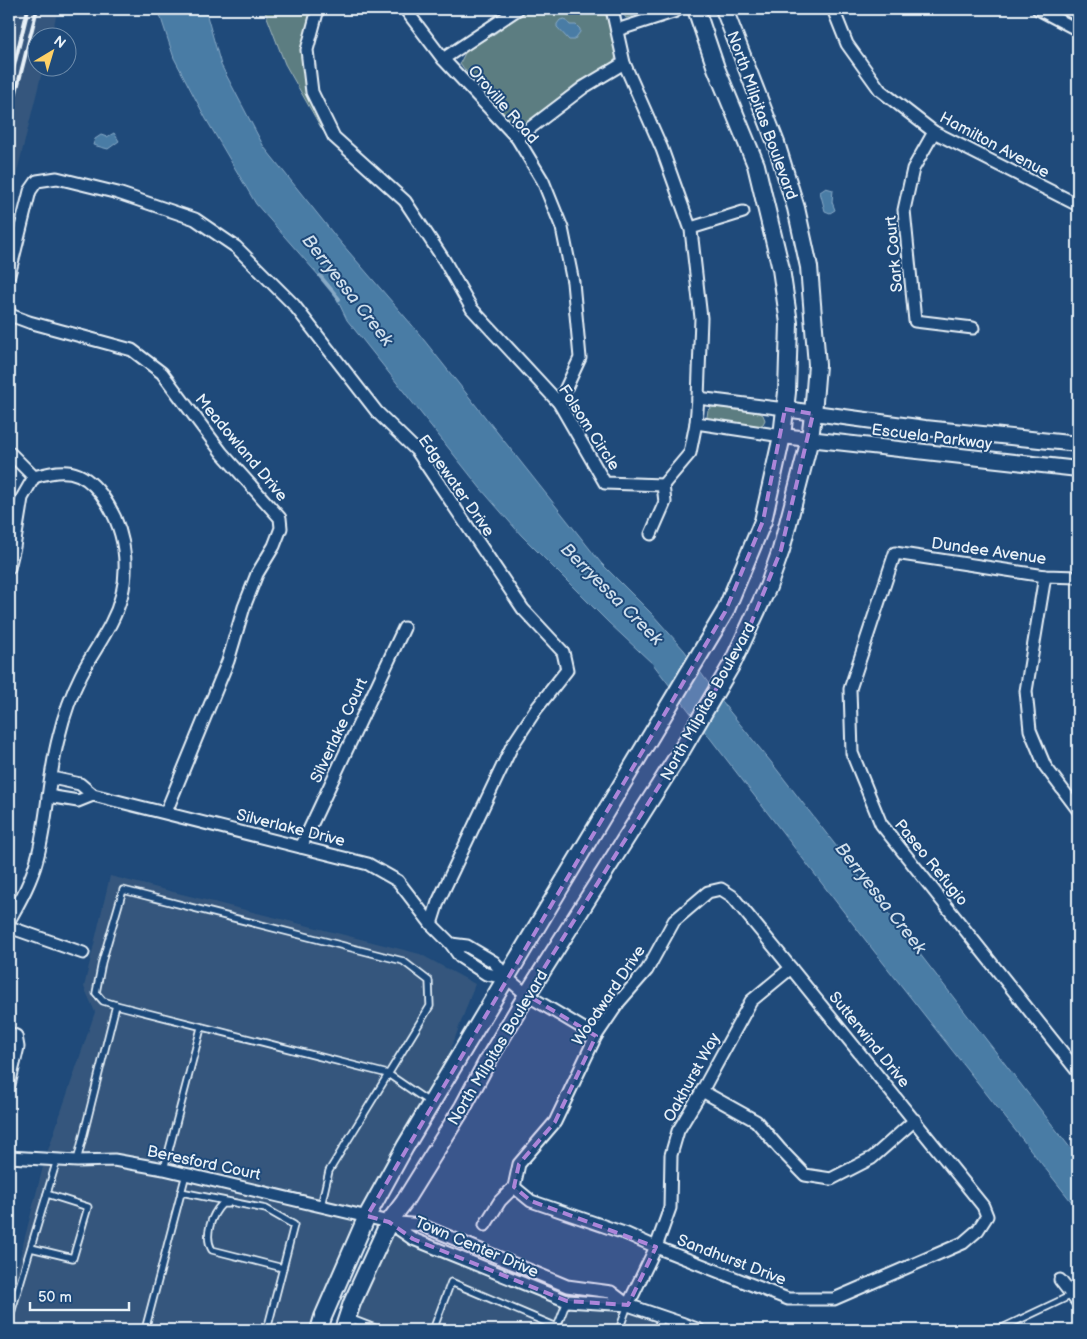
<svg xmlns="http://www.w3.org/2000/svg" width="1087" height="1339" viewBox="0 0 1087 1339" font-family="'Balsamiq Sans',sans-serif">
<style>
.built{fill:#34577d}
.green{fill:#5c7d81;stroke:#a2b7bc}
.water{fill:#487ba5;stroke:#88aac6}
.lines{fill:none;stroke-linecap:round;stroke-linejoin:round}
.stream{stroke:#88aac6;stroke-width:4}
.service-casing{stroke:#e8f1f8;stroke-width:9}
.minor-casing{stroke:#e8f1f8;stroke-width:15}
.tertiary-casing{stroke:#e8f1f8;stroke-width:18}
.secondary-casing{stroke:#e8f1f8;stroke-width:20}
.service{stroke:#1f4a7a;stroke-width:5.5}
.minor{stroke:#1f4a7a;stroke-width:11}
.tertiary{stroke:#1f4a7a;stroke-width:14}
.secondary{stroke:#1f4a7a;stroke-width:16}
.rail{stroke:#e8f1f8;stroke-width:4}
.marked{fill:#ac85d9;fill-opacity:0.2;stroke:#ac85d9;stroke-width:4;stroke-dasharray:10 6;stroke-linejoin:round}
.labels{text-anchor:middle;stroke-width:4;stroke-linejoin:round;paint-order:stroke}
.street-label{font-size:16px;fill:#e8f1f8;stroke:#1f4a7a}
.water-label{font-size:18px;font-style:italic;fill:#d0dfec;stroke:#1f4a7a}
</style>
<rect width="100%" height="100%" fill="#1f4a7a"/>
<filter id="ink" filterUnits="userSpaceOnUse"><feTurbulence type="fractalNoise" baseFrequency=".02" numOctaves="2"/><feDisplacementMap in="SourceGraphic" scale="10" xChannelSelector="R" yChannelSelector="G"/><feConvolveMatrix kernelMatrix="1 2 1 2 8 2 1 2 1" color-interpolation-filters="sRGB"/></filter>
<g filter="url(#ink)">
<!-- built -->
<g class="built">
<polygon points="9,9 58,9 51,37 38,38 38,68 43,68 9,204"/>
<polygon points="110,876 420,954 475,984 431,1103 319,1330 9,1330 9,1299 45,1159 95,1012 84,987"/>
<polygon points="389,1222 567,1301 628,1305 699,1330 343,1330"/>
</g>
<!-- green -->
<g class="green">
<polygon points="264,9 313,9 302,43 305,89 323,131 285,64"/>
<path d="M 527,9 L 604,9 L 617,52 L 614,62 L 578,82 L 527,123 L 516,124 C 494,106 476,86 460,63 L 466,51 L 496,33 Z"/>
<polygon points="624,9 660,9 626,18 622,12"/>
<polygon points="716,407 760,413 763,415 765,420 763,424 759,426 709,419 707,417 708,410 710,408"/>
</g>
<!-- water -->
<g class="water">
<polygon points="158,9 205,9 221,65 264,147 336,237 412,325 601,563 652,614 684,650 726,707 771,762 1078,1158 1078,1210 870,946 653,664 608,622 521,535 481,489 347,320 334,293 256,204 206,119 174,58"/>
<polygon points="565,19 570,25 576,25 580,29 580,32 574,40 569,40 557,27 557,24 560,20"/>
<polygon points="114,133 119,141 108,149 93,145 95,139 101,135 107,137"/>
<polygon points="826,188 833,190 832,202 835,210 830,213 825,211 820,192"/>
</g>
<g class="lines">
<!-- stream -->
<polyline class="stream" points="320,276 339,299"/>
<defs>
<g id="service">
<polyline points="116,1005 388,1074 429,1102"/>
<polyline points="77,1161 116,1005 103,1001 96,993 102,962 123,890 403,961 429,981 430,1006 329,1171 321,1206"/>
<polyline points="164,1169 201,1028"/>
<polyline points="181,1192 266,1209 294,1225 267,1330"/>
<path d="M 228,1204 L 222,1204 C 211,1215 204,1236 212,1250 L 283,1268"/>
<polyline points="31,1248 73,1258 88,1207 47,1194"/>
<polyline points="349,1318 380,1330"/>
<polyline points="9,1320 57,1160"/>
<polyline points="1002,1328 1072,1295"/>
<polyline points="145,1330 186,1174"/>
<polyline points="433,1330 451,1282 557,1327"/>
<polyline points="556,1330 567,1301"/>
<polyline points="619,1330 628,1305"/>
<polyline points="656,1330 662,1316"/>
</g>
<g id="minor">
<polyline points="318,9 307,50 312,92 334,137 405,201 444,260 472,309 559,403 605,483 663,485"/>
<polyline points="405,9 443,59 517,138 543,181 562,228 573,282 580,358 559,403"/>
<polyline points="612,9 624,63 662,149 691,230 701,318 698,398 696,423 690,453 663,485"/>
<polyline points="833,9 847,44 880,90 934,132 1078,205"/>
<polyline points="1038,9 1078,30"/>
<polyline points="617,30 676,11 678,9"/>
<polyline points="443,59 518,9"/>
<polyline points="934,132 913,169 904,210 915,321 973,328"/>
<polyline points="517,138 584,87 624,63"/>
<polyline points="691,228 743,212"/>
<polyline points="9,275 30,191 37,181 57,178 118,193 195,219 236,247 294,305 377,412 417,451 523,609 563,652 567,670 537,708 512,746 438,902 431,924"/>
<polyline points="9,311 10,315 29,322 132,350 162,373 222,453 280,518 281,528 274,546 257,574 244,607 228,661 166,812"/>
<polyline points="698,398 785,409"/>
<polyline points="696,423 782,436"/>
<polyline points="9,452 34,477"/>
<polyline points="651,534 665,502 663,485"/>
<polyline points="9,568 14,547 22,498 34,477"/>
<polyline points="1045,576 1026,691 1030,730 1045,766 1078,810"/>
<polyline points="1078,577 1045,576 895,553 850,689 852,753 881,824 1078,1072"/>
<polyline points="52,778 80,784 93,795 368,864 398,881 431,924 451,944 460,957 486,974 507,978"/>
<polyline points="48,796 78,801 93,795"/>
<polyline points="301,847 404,628"/>
<polygon points="721,889 732,896 774,947 983,1206 987,1216 978,1230 963,1243 834,1299 788,1299 656,1247 627,1234 531,1201 514,1187 519,1164 555,1122 596,1036 619,1002 647,970 674,921 708,892"/>
<path d="M 9,921 C 20,901 31,882 37,859 C 48,819 48,776 59,736 C 64,715 71,695 81,675 C 90,657 102,641 111,623 C 133,581 129,532 101,494 C 81,468 63,468 34,477"/>
<polyline points="9,927 83,953"/>
<polyline points="451,944 467,946 494,962 507,978 527,995 596,1036"/>
<polyline points="9,1033 16,1036 18,1047 9,1085"/>
<polyline points="702,1091 756,1121 780,1149 805,1175 831,1179 872,1158 915,1120"/>
<polyline points="9,1157 77,1161 114,1160 164,1169 389,1222 421,1225 567,1286 611,1292 628,1305"/>
<polyline points="390,1223 413,1239 567,1301 628,1305 681,1323 699,1330"/>
<polyline points="485,1225 500,1201 514,1187"/>
<polyline points="1060,1280 1078,1303"/>
<polyline points="628,1305 656,1247 670,1208 671,1155 678,1131 702,1091 751,1001 791,968"/>
</g>
<g id="tertiary">
<polyline points="785,409 925,428 1078,444"/>
<polyline points="782,436 1078,469"/>
</g>
<g id="secondary">
<polyline points="319,1330 323,1317 367,1216 405,1147 725,612 763,521 782,436 787,392 789,323 781,269 756,165 716,68 696,9"/>
<polyline points="343,1330 352,1303 389,1222 404,1202 463,1107 487,1062 527,995 680,753 732,664 768,587 781,550 810,439 813,414 817,365 809,267 796,208 776,143 724,9"/>
</g>
</defs>
<!-- service casing -->
<use href="#service" class="service-casing"/>
<!-- minor casing -->
<use href="#minor" class="minor-casing"/>
<!-- tertiary casing -->
<use href="#tertiary" class="tertiary-casing"/>
<!-- secondary casing -->
<use href="#secondary" class="secondary-casing"/>
<!-- service -->
<use href="#service" class="service"/>
<!-- minor -->
<use href="#minor" class="minor"/>
<!-- tertiary -->
<use href="#tertiary" class="tertiary"/>
<!-- secondary -->
<use href="#secondary" class="secondary"/>
<!-- rail -->
<g class="rail">
<polyline points="9,86 28,9"/>
<polyline points="9,120 37,9"/>
</g>
</g>
</g>
<!-- marked area -->
<path class="marked" d="M 785,409 L 813,414 L 781,550 L 745,638 L 680,753 L 527,995 L 596,1036 L 555,1122 L 519,1164 L 514,1187 L 531,1201 L 656,1247 L 628,1305 L 567,1301 L 413,1239 L 389,1222 L 367,1216 L 725,612 L 763,521 Z"/>
<g class="labels">
<!-- street labels -->
<g class="street-label">
<text transform="translate(504 104) rotate(49)" y="6">Oroville Road</text>
<text transform="translate(763 115) rotate(70)" y="6">North Milpitas Boulevard</text>
<text transform="translate(995 144) rotate(28)" y="6">Hamilton Avenue</text>
<text transform="translate(893 254) rotate(-95)" y="6">Sark Court</text>
<text transform="translate(590 427) rotate(57)" y="6">Folsom Circle</text>
<text transform="translate(932 436) rotate(7)" y="6">Escuela Parkway</text>
<text transform="translate(242 447) rotate(50)" y="6">Meadowland Drive</text>
<text transform="translate(457 485) rotate(55)" y="6">Edgewater Drive</text>
<text transform="translate(989 550) rotate(8)" y="6">Dundee Avenue</text>
<text transform="translate(707 701) rotate(-61)" y="6">North Milpitas Boulevard</text>
<text transform="translate(338 730) rotate(-65)" y="6">Silverlake Court</text>
<text transform="translate(291 827) rotate(14)" y="6">Silverlake Drive</text>
<text transform="translate(932 862) rotate(51)" y="6">Paseo Refugio</text>
<text transform="translate(608 995) rotate(-56)" y="6">Woodward Drive</text>
<text transform="translate(870 1039) rotate(51)" y="6">Sutterwind Drive</text>
<text transform="translate(497 1047) rotate(-59)" y="6">North Milpitas Boulevard</text>
<text transform="translate(691 1077) rotate(-61)" y="6">Oakhurst Way</text>
<text transform="translate(204 1162) rotate(12)" y="6">Beresford Court</text>
<text transform="translate(477 1246) rotate(23)" y="6">Town Center Drive</text>
<text transform="translate(732 1259) rotate(21)" y="6">Sandhurst Drive</text>
</g>
<!-- water labels -->
<g class="water-label">
<text transform="translate(348 290) rotate(52)" y="6">Berryessa Creek</text>
<text transform="translate(612 594) rotate(45)" y="6">Berryessa Creek</text>
<text transform="translate(881 898) rotate(52)" y="6">Berryessa Creek</text>
</g>
</g>
<!-- margin -->
<rect width="1087" height="1339" fill="none" stroke="#1f4a7a" stroke-width="30"/>
<rect x="15" y="15" width="1057" height="1309" fill="none" stroke="#e8f1f8" stroke-width="2" filter="url(#ink)"/>
<!-- north arrow -->
<g transform="translate(52 52) rotate(38)"><circle r="24" fill="#1f4a7a" stroke="#6f8dac"/>
<path d="M0-4L9 19L0 12L-9 19Z" fill="#ffd166"/>
<text y="-8" font-size="14" font-weight="bold" text-anchor="middle" fill="#e8f1f8">N</text>
</g>
<!-- scale -->
<path d="M30 1302v8h99v-8" fill="none" stroke="#e8f1f8" stroke-width="2.5"/>
<text x="38" y="1302" font-size="15" fill="#e8f1f8" stroke="#1f4a7a" stroke-width="4" paint-order="stroke">50 m</text>
</svg>
